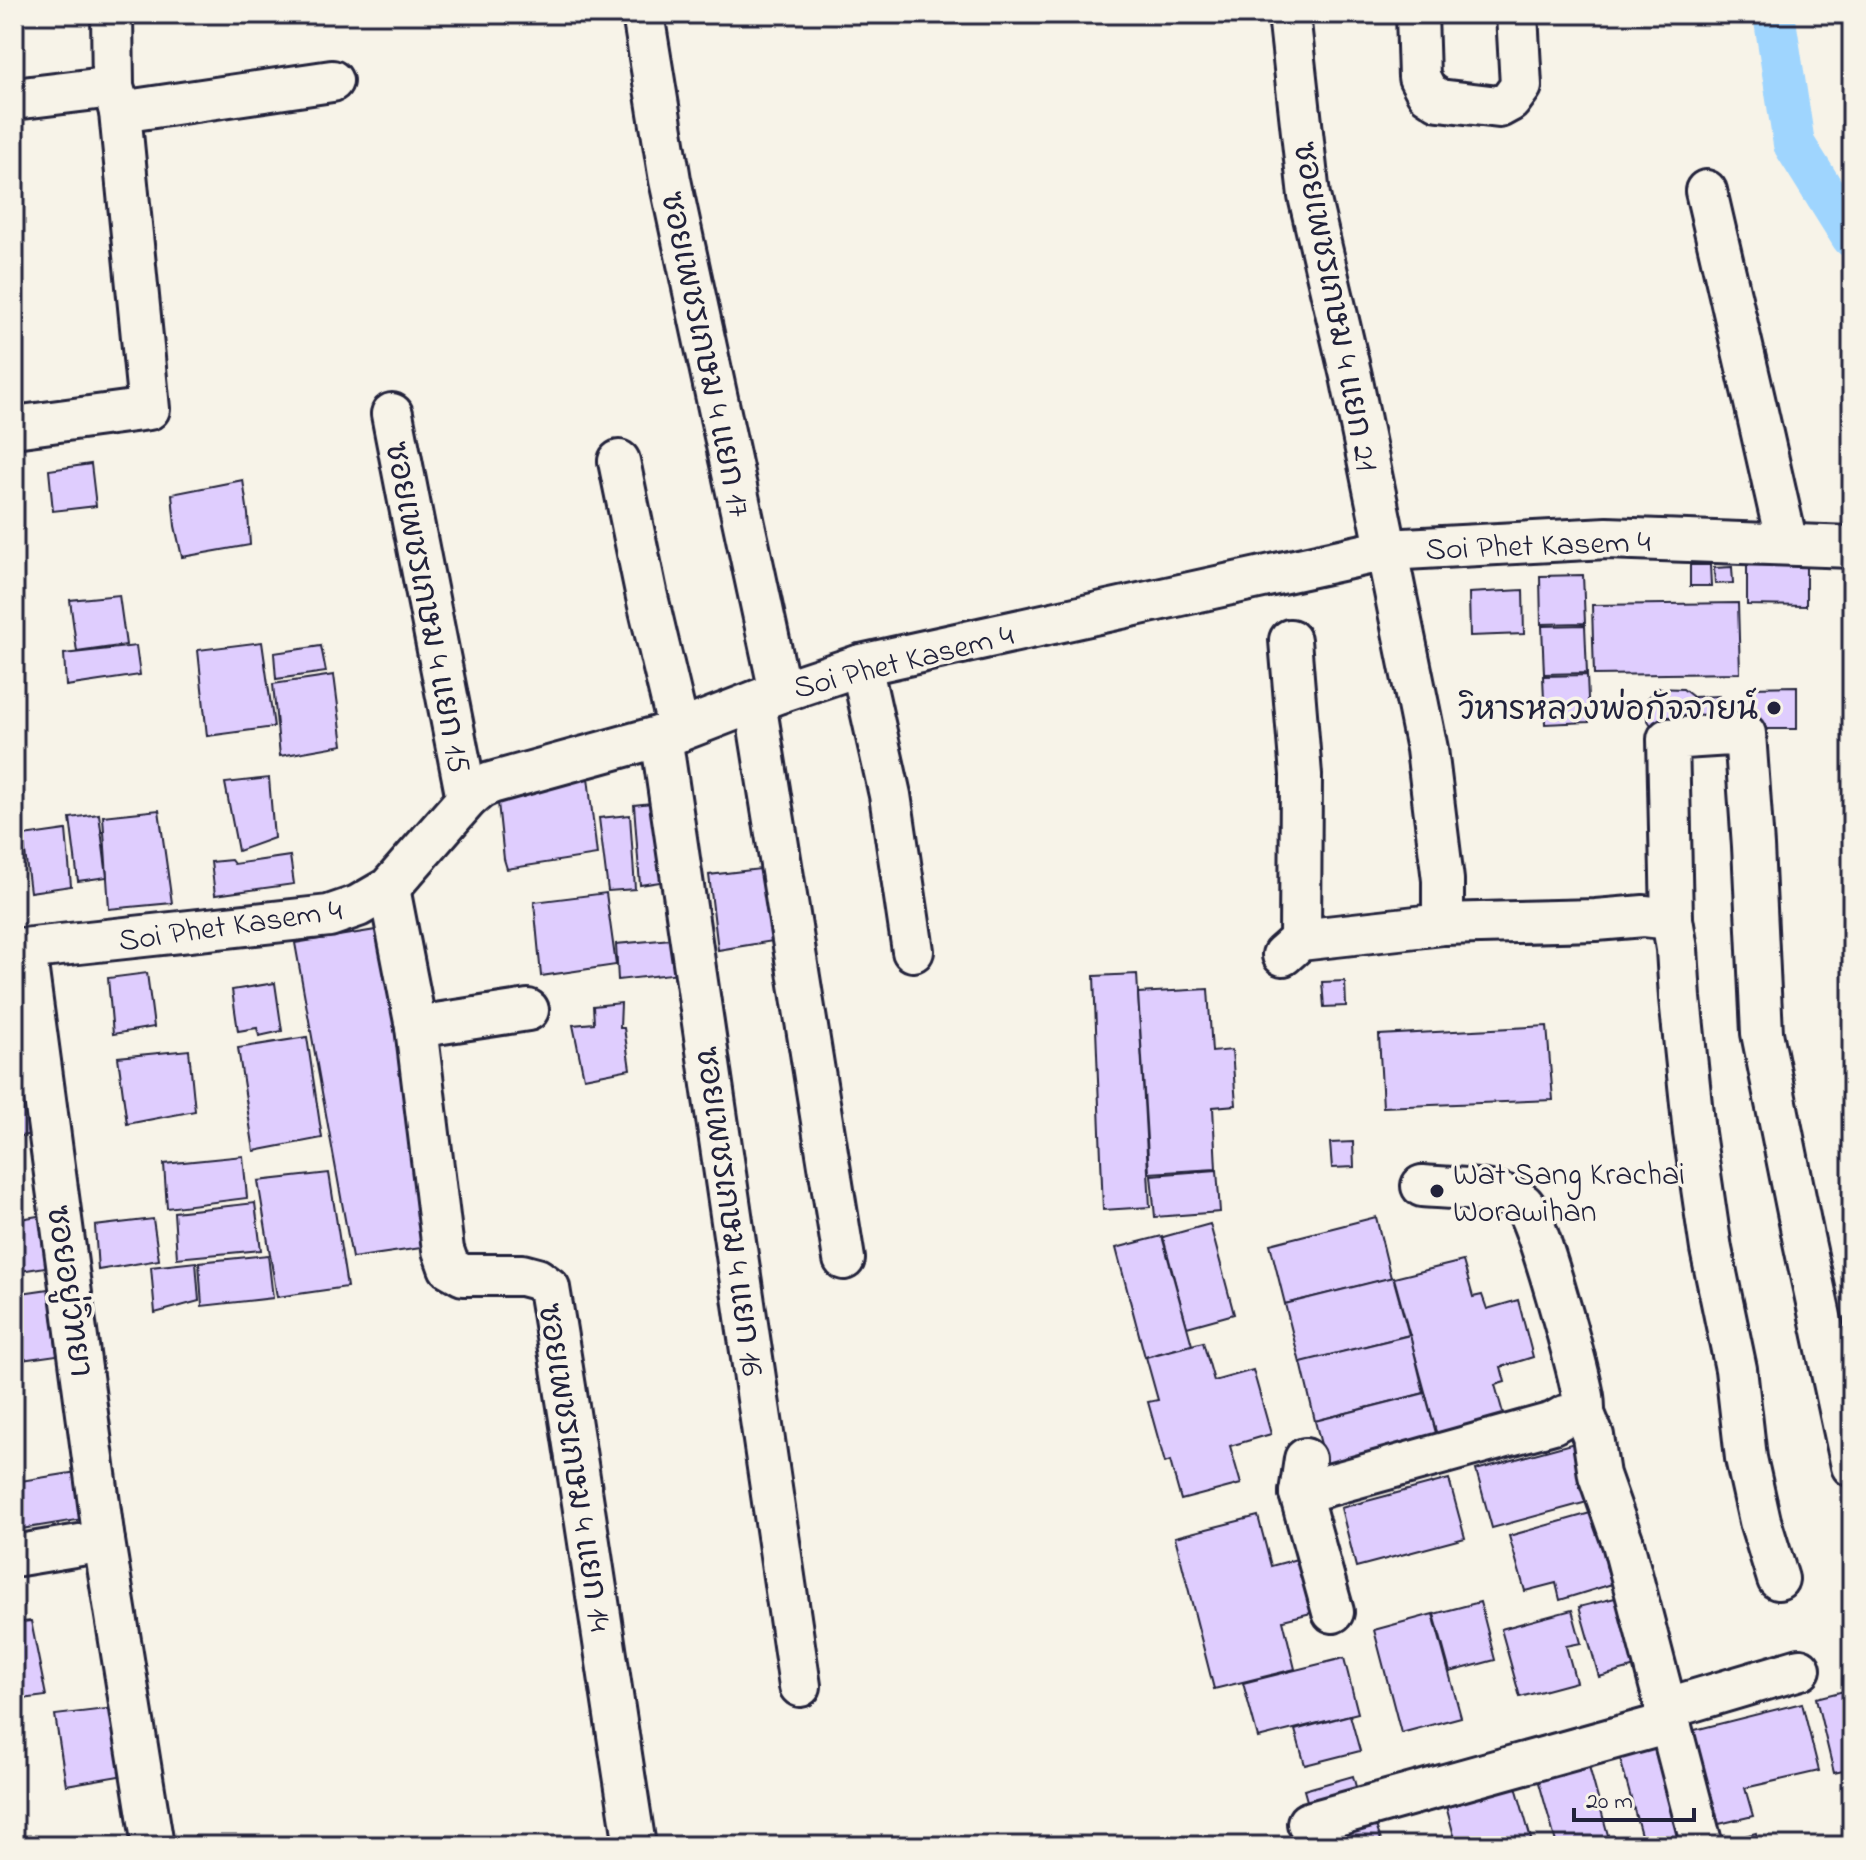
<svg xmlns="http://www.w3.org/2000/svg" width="1866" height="1860" viewBox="0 0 1866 1860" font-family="'Indie Flower','Playpen Sans Thai',sans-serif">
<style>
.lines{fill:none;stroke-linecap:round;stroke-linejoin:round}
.canal{stroke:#9fd5fe;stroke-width:42}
.building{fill:#dfcdfe;stroke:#22223b;stroke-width:2}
.minor-casing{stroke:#22223b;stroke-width:46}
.minor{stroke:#f7f3e8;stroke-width:40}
.poi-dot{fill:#22223b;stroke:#f7f3e8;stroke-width:3}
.labels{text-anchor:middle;stroke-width:7;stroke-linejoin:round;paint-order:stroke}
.street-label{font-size:32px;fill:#22223b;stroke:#f7f3e8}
.poi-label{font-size:32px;fill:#22223b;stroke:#f7f3e8;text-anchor:end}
</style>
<rect width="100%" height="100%" fill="#f7f3e8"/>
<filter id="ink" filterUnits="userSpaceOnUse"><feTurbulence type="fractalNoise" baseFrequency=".0125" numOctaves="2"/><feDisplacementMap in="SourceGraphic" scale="16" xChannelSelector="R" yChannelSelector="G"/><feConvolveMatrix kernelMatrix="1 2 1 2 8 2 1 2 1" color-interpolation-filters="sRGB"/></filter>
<g filter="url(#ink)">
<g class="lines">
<!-- canal -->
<polyline class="canal" points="1774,14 1794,144 1852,237"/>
</g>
<!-- building -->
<g class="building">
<polygon points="91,464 96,506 53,511 49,470"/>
<polygon points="243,480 248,514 250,545 182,557 175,526 172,494"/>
<polygon points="1690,565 1710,565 1711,586 1690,586"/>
<polygon points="1747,565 1806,566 1806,606 1747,605"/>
<polygon points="1732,567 1733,583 1715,584 1714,568"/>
<polygon points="1583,575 1585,623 1541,624 1540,576"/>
<polygon points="1523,590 1524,634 1470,636 1469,593"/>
<polygon points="119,595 126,645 77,652 70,600"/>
<polygon points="1738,603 1740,673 1594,675 1592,605"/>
<polygon points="1585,625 1587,673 1544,674 1542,626"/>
<polygon points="262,642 274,727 207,736 198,650"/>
<polygon points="136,646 140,675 66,686 64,654"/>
<polygon points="321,646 326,672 276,679 274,653"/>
<polygon points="334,675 343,745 280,756 273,684"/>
<polygon points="1587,675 1589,722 1545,724 1543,676"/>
<polygon points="1797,686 1797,729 1750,729 1750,687"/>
<polygon points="1657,688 1683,689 1692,696 1694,722 1654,730 1647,719 1648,697"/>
<polygon points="1719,696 1720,720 1696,721 1694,697"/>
<polygon points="588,777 597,855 507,869 504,859 497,793"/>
<polygon points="269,778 274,838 238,851 225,783"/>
<polygon points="670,801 680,879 640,885 634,805"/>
<polygon points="159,810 172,903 109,909 103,816"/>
<polygon points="99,814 107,877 78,881 70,818"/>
<polygon points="630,815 635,889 608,891 599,818"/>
<polygon points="66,830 71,886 30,892 23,836"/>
<polygon points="290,856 294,884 215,895 211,862 231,860 234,864"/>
<polygon points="760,869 773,941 718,950 709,875"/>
<polygon points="606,893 616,965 541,976 534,902"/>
<polygon points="382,929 435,1246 352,1258 295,943"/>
<polygon points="683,938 689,972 618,980 616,944"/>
<polygon points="147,973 154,1027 113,1034 108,978"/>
<polygon points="1137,974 1150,1207 1103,1210 1094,976"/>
<polygon points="1345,981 1346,1006 1324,1007 1322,982"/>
<polygon points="275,983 282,1031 259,1036 257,1028 238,1031 232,990"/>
<polygon points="1208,989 1212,1052 1232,1050 1236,1105 1213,1107 1216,1169 1149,1173 1138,993"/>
<polygon points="621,1003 620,1028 624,1028 630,1069 584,1078 573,1025 594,1023 593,1006"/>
<polygon points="1547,1026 1553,1100 1383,1107 1379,1035"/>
<polygon points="307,1037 322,1138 254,1151 238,1048"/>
<polygon points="189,1050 195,1111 127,1124 118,1057"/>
<polygon points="36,1070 46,1132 14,1137 14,1074"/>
<polygon points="1353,1142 1354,1167 1332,1168 1330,1143"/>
<polygon points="243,1156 247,1198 167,1208 164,1164"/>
<polygon points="1217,1170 1220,1212 1155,1217 1151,1175"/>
<polygon points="329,1173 347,1287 277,1297 258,1181"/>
<polygon points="255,1203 261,1250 177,1258 174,1212"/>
<polygon points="44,1215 58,1265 14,1272 14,1220"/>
<polygon points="1376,1217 1391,1278 1285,1304 1270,1244"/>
<polygon points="153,1219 159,1260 98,1270 95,1226"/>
<polygon points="1210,1224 1234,1314 1187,1327 1163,1237"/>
<polygon points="1162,1236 1192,1345 1145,1357 1116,1248"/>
<polygon points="268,1255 273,1298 202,1306 199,1262"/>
<polygon points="1463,1261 1473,1297 1482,1295 1487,1309 1518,1300 1533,1357 1501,1367 1505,1382 1495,1385 1505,1420 1439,1443 1394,1278"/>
<polygon points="196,1262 199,1301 155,1313 151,1267"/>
<polygon points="1393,1277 1409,1335 1300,1363 1285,1304"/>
<polygon points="49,1289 57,1355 14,1361 14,1294"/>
<polygon points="1410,1335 1424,1393 1315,1421 1301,1362"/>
<polygon points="1203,1342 1214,1381 1253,1370 1271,1434 1230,1446 1241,1484 1181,1500 1170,1461 1165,1463 1148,1402 1158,1400 1146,1357"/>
<polygon points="1425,1393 1439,1444 1328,1472 1315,1421"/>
<polygon points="1582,1441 1598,1499 1492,1528 1476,1470"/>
<polygon points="90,1470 95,1517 15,1530 14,1482"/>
<polygon points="1449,1479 1465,1538 1356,1567 1341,1508"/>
<polygon points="1608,1508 1624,1561 1606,1566 1612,1584 1560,1600 1556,1583 1525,1591 1509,1536"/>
<polygon points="1258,1516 1271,1566 1297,1559 1311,1613 1283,1620 1295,1669 1214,1689 1175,1537"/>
<polygon points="1631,1594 1650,1663 1599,1677 1579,1607"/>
<polygon points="1480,1602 1495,1660 1450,1672 1434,1614"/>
<polygon points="1572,1610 1581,1643 1566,1646 1576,1682 1520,1697 1501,1629"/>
<polygon points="1433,1614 1461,1717 1401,1733 1374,1630"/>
<polygon points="31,1621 46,1696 14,1700 14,1623"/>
<polygon points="1344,1658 1358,1713 1258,1738 1243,1683"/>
<polygon points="1852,1689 1852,1769 1834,1773 1816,1698"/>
<polygon points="1802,1703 1819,1771 1745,1788 1753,1816 1702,1828 1679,1734"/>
<polygon points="114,1708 125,1775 66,1785 55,1715"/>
<polygon points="1350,1715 1360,1751 1305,1765 1295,1730"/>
<polygon points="1668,1737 1694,1833 1644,1846 1618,1751"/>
<polygon points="1587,1759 1611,1846 1557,1846 1536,1772"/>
<polygon points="1353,1776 1361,1805 1312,1819 1304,1790"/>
<polygon points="1513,1776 1533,1846 1476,1846 1474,1838 1456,1843 1443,1795"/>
<polygon points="1372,1814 1383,1846 1308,1846 1305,1836"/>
<polygon points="1756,1833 1760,1846 1711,1846 1711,1845"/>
<polygon points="1840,1841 1841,1846 1818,1846"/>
</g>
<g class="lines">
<defs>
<g id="minor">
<polyline points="643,14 670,180 780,692"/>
<polyline points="1289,14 1309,196 1351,376 1427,749 1443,880 1443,924"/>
<polyline points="1417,14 1419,77 1427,92 1439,100 1499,107 1510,101 1521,86 1517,14"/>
<polyline points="14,99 113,87"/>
<polyline points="120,112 332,81"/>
<path d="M 1706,191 C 1733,309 1761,426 1787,544"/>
<polyline points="392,414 467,799"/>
<polyline points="14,427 149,409 120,112 113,87 112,14"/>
<polyline points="619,461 647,597 679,731"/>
<polyline points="1290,640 1301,775 1300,940"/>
<polyline points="861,665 890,795 913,951"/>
<polyline points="755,702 844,1259"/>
<polyline points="661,736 800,1686"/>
<path d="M 389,888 L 416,1027 L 443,1250 L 449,1267 L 463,1275 L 522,1275 L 537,1279 L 549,1288 C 580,1474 606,1660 635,1846"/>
<polyline points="25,949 104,1541 153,1846"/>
<polyline points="14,950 329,916 358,906 389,888 467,799 480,788 491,783 679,731 780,692 861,665 1386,550 1607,538 1852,547"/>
<polyline points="1283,955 1300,940 1443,924 1596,920 1644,916 1672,919"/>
<polyline points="416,1027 528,1010"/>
<polyline points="1584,1414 1593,1436 1599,1475 1623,1543 1702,1846"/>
<polyline points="1305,1459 1300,1493 1333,1612"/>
<path d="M 1300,1493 L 1553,1423 L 1565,1416 L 1584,1414 C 1584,1408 1584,1402 1583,1396 C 1578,1370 1537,1215 1523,1204 C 1504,1188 1448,1188 1422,1186"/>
<polyline points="14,1556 104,1541"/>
<polyline points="1778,1579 1760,1521 1746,1458 1736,1369 1711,1249 1694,1133 1680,998 1677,949 1672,919 1668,739 1745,734 1753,846 1762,1033 1803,1237 1852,1466"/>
<polyline points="1665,1709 1800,1669"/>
<polyline points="1308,1823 1669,1723"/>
</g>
</defs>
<!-- minor casing -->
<use href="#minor" class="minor-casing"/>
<!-- minor -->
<use href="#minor" class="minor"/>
</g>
</g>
<!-- markers -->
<g class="poi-dot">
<circle cx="1774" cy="708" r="8"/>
<circle cx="1437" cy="1191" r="8"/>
</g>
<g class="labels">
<!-- street labels -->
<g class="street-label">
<text transform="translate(1337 306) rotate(79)" y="11">ซอยเพชรเกษม 4 แยก 21</text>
<text transform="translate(707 354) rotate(78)" y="11">ซอยเพชรเกษม 4 แยก 17</text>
<text transform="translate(1538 544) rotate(-2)" y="11">Soi Phet Kasem 4</text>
<text transform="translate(429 607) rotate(79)" y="11">ซอยเพชรเกษม 4 แยก 15</text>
<text transform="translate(903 660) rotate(-14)" y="11">Soi Phet Kasem 4</text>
<text transform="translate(230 924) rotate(-8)" y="11">Soi Phet Kasem 4</text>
<text transform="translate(731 1211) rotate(82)" y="11">ซอยเพชรเกษม 4 แยก 16</text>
<text transform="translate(71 1291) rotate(82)" y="11">ซอยอยู่วิทยา</text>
<text transform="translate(576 1467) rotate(81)" y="11">ซอยเพชรเกษม 4 แยก 14</text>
</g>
<!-- poi labels -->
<g class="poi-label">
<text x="1758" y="719">วิหารหลวงพ่อกัจจายน์</text>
<text x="1453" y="1184" text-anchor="start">Wat Sang Krachai<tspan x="1453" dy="37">Worawihan</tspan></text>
</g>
</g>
<!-- margin -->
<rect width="1866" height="1860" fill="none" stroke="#f7f3e8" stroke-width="48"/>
<rect x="24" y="24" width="1818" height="1812" fill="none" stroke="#22223b" stroke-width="3" filter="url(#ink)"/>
<!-- scale -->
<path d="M1574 1808v12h120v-12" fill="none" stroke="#22223b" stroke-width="4"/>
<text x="1586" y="1808" font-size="24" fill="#22223b" stroke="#f7f3e8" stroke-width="6" paint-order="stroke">20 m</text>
</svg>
